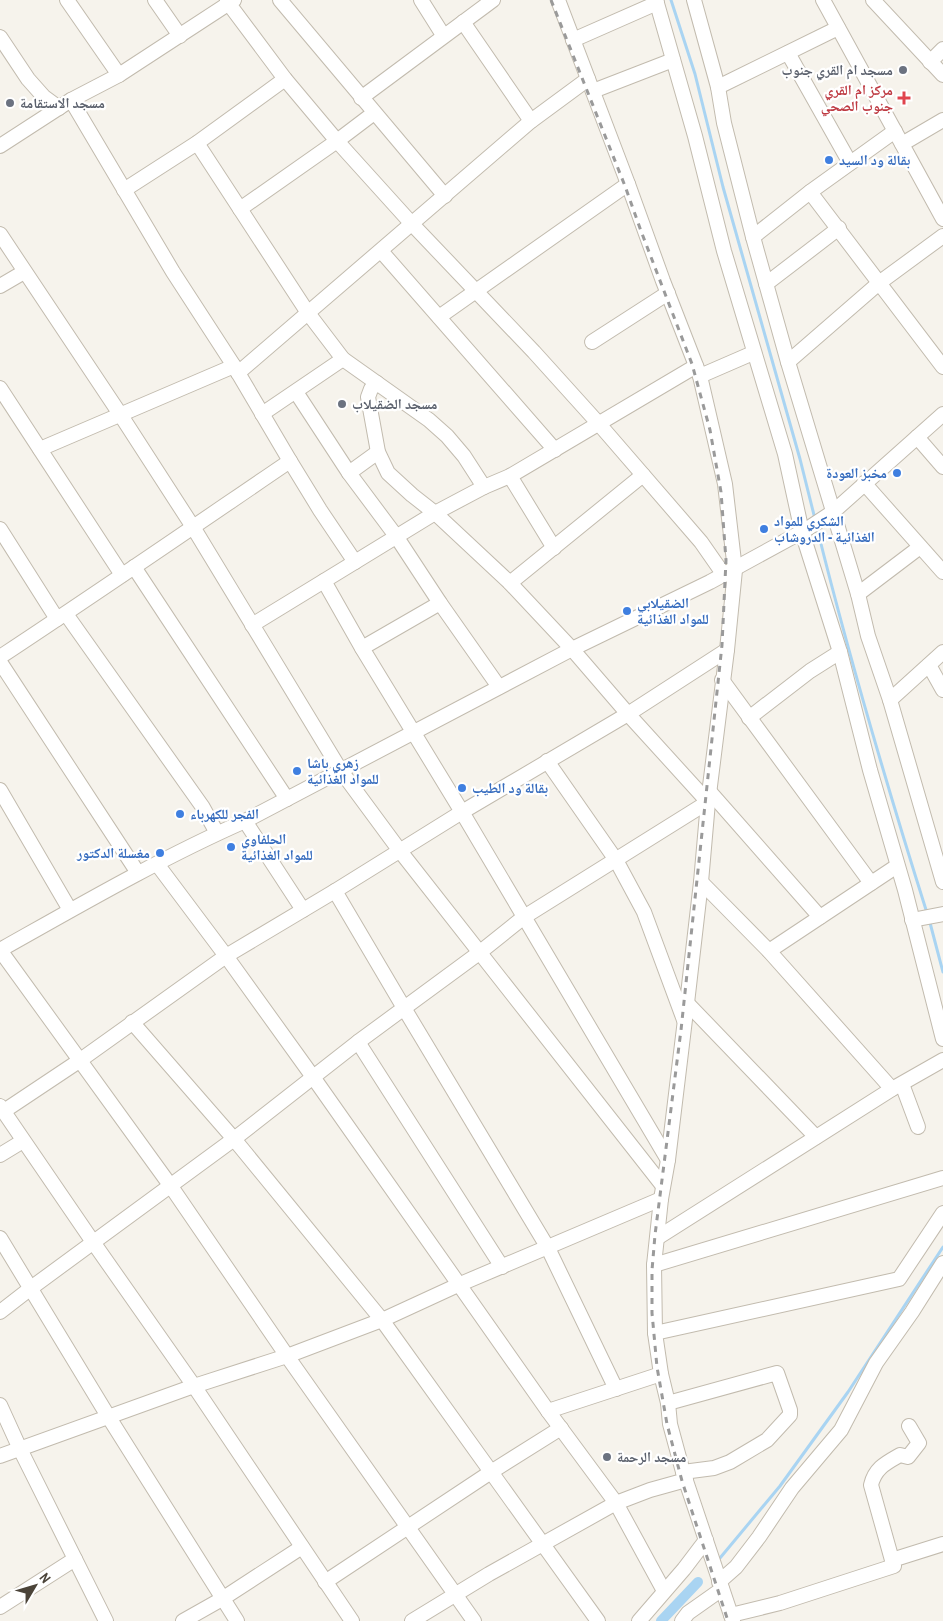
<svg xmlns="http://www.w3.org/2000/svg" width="943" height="1621" viewBox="0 0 943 1621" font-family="'Archivo Narrow','Noto Naskh Arabic',sans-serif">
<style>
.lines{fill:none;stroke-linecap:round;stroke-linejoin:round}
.stream{stroke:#a9d4f2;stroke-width:3}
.canal{stroke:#a9d4f2;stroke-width:10}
.minor-casing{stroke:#c2bbae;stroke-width:16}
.minor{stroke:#fff;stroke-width:14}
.rail{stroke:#9a9a9a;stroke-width:3;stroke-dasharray:6 6;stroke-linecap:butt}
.worship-dot{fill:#6b7280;stroke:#fff;stroke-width:2}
.health-dot{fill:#e0444e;stroke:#fff;stroke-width:2}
.shop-dot{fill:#3f7fe0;stroke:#fff;stroke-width:2}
.labels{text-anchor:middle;stroke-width:4.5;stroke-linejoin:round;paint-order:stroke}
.worship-label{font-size:14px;font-weight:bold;fill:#5b616d;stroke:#fff;text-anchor:start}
.health-label{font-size:14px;font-weight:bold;fill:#be3a42;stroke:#fff;text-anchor:end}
.shop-label{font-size:14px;font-weight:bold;fill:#366cbe;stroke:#fff;text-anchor:start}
</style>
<rect width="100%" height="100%" fill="#f6f3ec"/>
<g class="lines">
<!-- stream -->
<g class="stream">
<polyline points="671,0 695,74 723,187 800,459 815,519"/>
<path d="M 817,528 C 849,657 887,786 927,913"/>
<polyline points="929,919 943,972"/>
<polyline points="720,1558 780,1486 848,1392 943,1247"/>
</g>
<!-- canal -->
<polyline class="canal" points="661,1621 698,1582"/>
<defs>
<g id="minor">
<polyline points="67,0 119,75"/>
<polyline points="155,0 180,36"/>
<polyline points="227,0 229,4 285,79 337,141 412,224 534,352 599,424 701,542 724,575"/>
<polyline points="280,0 445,196"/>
<polyline points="421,0 443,35"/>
<polyline points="558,0 628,184 663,281 700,376 725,484 735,570 727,650 708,802 701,882 687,1003 668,1160 661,1199 654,1265 655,1333 661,1374 668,1403 670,1424 683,1472 733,1621"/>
<polyline points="656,0 695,136 724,251 785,454 802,532 840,652 870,770 905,890 943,1039"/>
<polyline points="694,0 718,87 724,123 753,237 788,362 858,594 868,636 890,700 943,882"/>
<polyline points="823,0 943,219"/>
<polyline points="873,0 943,75"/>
<polyline points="463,22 531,121"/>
<polyline points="0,37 28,79 44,97 59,108"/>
<polyline points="573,40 657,3"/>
<polyline points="788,53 850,163"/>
<polyline points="930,62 943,49"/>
<polyline points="718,87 838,28"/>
<polyline points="593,91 673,60"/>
<polyline points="361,98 493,0"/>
<polyline points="71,100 173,272 234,366 290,461 320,510 355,562"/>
<polyline points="197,143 308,313 343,359 429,420 447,436 464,456 484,487"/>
<polyline points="902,144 943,120"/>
<polyline points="0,146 71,100 119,75 234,0"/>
<polyline points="124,190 197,143 285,79"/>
<polyline points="810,192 943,367"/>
<polyline points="240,209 337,141 374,113"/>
<polyline points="0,234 120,414 193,527 341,771 400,851 663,1186"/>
<polyline points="753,237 810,192 895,131"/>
<polyline points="381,251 555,450"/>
<polyline points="766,284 839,228"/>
<polyline points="0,286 24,272"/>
<polyline points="439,317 628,184"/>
<polyline points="592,342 668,293"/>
<polyline points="788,362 879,283 943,236"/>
<polyline points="238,373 531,121 588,79"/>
<polyline points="700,376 753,353"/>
<polyline points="0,388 122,575"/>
<polyline points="296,392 349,473 396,536 440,603 499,687"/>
<polyline points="262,414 343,359"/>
<polyline points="917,437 943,467"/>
<polyline points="40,449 234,366"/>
<polyline points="349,473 378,452"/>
<polyline points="510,476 554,548"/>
<polyline points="864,483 943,572"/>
<polyline points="0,529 57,619"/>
<polyline points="134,567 287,799"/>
<polyline points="324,581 362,648 462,812 668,1160"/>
<polyline points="510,583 643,475"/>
<polyline points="858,594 920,547"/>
<polyline points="66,614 202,806 217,833"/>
<polyline points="252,625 435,513 484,487 510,476 696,366"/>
<polyline points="362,648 440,603"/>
<path d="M 0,657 C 97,593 193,527 290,461"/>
<polyline points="0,662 138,873"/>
<polyline points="929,665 943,690"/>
<polyline points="722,680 871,883"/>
<polyline points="890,700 943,652"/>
<polyline points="749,718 810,671 840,652"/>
<polyline points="547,761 616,860 644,912 684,1020"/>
<polyline points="0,790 70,910"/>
<polyline points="710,792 820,917"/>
<polyline points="245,821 303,910"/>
<polyline points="157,864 226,956 313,1077 548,1411 616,1503 664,1591"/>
<polyline points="701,882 769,951 892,1089"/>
<polyline points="335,891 404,1008 548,1248 616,1389"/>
<polyline points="912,920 943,914"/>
<path d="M 0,950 C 80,905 161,858 245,821 L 572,649 L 710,582 L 807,529 L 833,512 L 943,414"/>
<polyline points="0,950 170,1185 287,1356 474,1621"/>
<polyline points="769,951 897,866"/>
<polyline points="687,1003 816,1137"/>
<polyline points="132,1022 234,1139 382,1320 598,1621"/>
<polyline points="358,1042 502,1267"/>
<polyline points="902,1084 918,1127"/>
<polyline points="0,1106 93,1242 194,1386 352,1621"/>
<polyline points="4,1111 79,1061 226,956 335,891 462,812 628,714 727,650"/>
<polyline points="0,1155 23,1141"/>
<polyline points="0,1238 108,1416 237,1621"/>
<polyline points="657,1238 892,1089 943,1060"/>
<polyline points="654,1265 943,1178"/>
<polyline points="0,1312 31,1288 234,1139 358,1042 479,953 524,917 708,802 628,714 572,649 510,583 435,513 412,495 388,473 378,452 368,397 371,389 377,383"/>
<polyline points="655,1333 899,1279 943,1213"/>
<polyline points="668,1403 777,1373 790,1410 790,1415 767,1440 730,1462 714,1468 683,1472"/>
<polyline points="0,1405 20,1449 106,1621"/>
<polyline points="548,1411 661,1374"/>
<polyline points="0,1456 194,1386 287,1356 382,1320 458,1285 661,1199"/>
<path d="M 892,1560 L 871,1485 C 875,1468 886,1463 900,1455 L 908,1457 L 919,1443 L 909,1426"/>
<polyline points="325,1582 491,1472 561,1428"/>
<polyline points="719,1582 736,1567 759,1537 792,1488 841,1430 876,1363 912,1312 943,1263"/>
<polyline points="0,1607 75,1559"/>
<polyline points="731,1615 780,1603 894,1566 892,1560 943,1544"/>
<polyline points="183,1621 222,1599 302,1547"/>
<polyline points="412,1621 489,1574 616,1503 650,1490 686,1480"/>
<polyline points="639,1621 684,1569 706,1540"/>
<polyline points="682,1621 688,1613 722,1589"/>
</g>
</defs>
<!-- minor casing -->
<use href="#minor" class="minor-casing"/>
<!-- minor -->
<use href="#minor" class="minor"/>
<!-- rail -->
<polyline class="rail" points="551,0 625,186 641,231 692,364 710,430 721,492 726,560 722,645 681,1030 655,1235 652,1270 652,1313 657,1367 667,1424 682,1481 728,1621"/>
</g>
<!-- markers -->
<g class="worship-dot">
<circle cx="903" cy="70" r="5"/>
<circle cx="10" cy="103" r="5"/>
<circle cx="342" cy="404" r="5"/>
<circle cx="607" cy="1457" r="5"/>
</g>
<path class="health-dot" d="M901.5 90.5h5v5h5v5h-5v5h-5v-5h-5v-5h5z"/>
<g class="shop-dot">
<circle cx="829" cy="160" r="5"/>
<circle cx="897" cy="473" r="5"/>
<circle cx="764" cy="529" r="5"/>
<circle cx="627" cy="611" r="5"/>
<circle cx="297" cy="771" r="5"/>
<circle cx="462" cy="788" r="5"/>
<circle cx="180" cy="814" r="5"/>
<circle cx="231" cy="847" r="5"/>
<circle cx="160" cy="853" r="5"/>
</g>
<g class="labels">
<!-- worship labels -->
<g class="worship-label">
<text x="893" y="75" text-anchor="end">مسجد ام القري جنوب</text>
<text x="20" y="108">مسجد الاستقامة</text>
<text x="352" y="409">مسجد الضقيلاب</text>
<text x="617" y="1462">مسجد الرحمة</text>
</g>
<!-- health labels -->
<g class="health-label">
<text x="893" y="95">مركز ام القري<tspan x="893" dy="16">جنوب الصحي</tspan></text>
</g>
<!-- shop labels -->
<g class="shop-label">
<text x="839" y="165">بقالة ود السيد</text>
<text x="887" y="478" text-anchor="end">مخبز العودة</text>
<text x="774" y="526">الشكري للمواد<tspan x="774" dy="16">الغذائية - الدروشاب</tspan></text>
<text x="637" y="608">الضقيلابي<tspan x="637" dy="16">للمواد الغذائية</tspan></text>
<text x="307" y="768">زهري باشا<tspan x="307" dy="16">للمواد الغذائية</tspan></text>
<text x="472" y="793">بقالة ود الطيب</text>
<text x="190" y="819">الفجر للكهرباء</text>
<text x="241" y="844">الحلفاوي<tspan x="241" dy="16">للمواد الغذائية</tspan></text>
<text x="150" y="858" text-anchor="end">مغسلة الدكتور</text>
</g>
</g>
<!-- north arrow -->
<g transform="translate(35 1586) rotate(52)" stroke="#ffffff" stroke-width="4" paint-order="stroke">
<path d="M0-4L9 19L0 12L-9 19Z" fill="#4b4439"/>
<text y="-8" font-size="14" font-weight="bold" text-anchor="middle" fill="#4b4439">N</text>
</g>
</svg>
